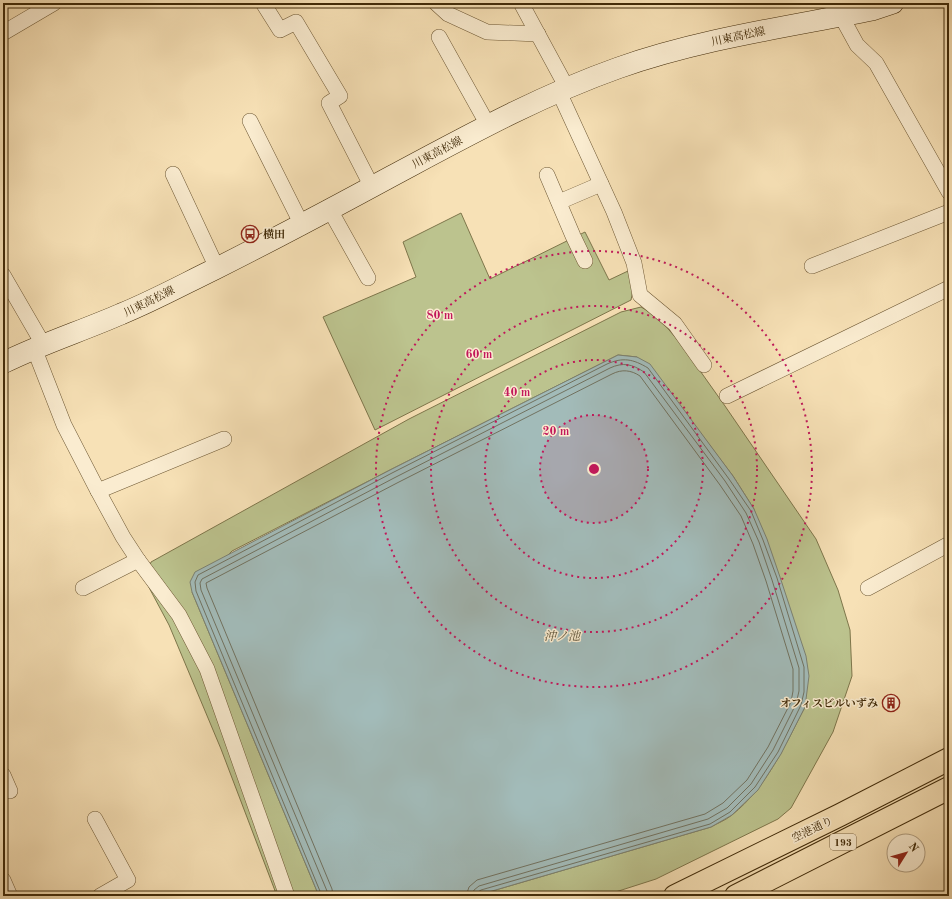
<svg xmlns="http://www.w3.org/2000/svg" width="952" height="899" viewBox="0 0 952 899" font-family="'Old Standard TT','Noto Serif JP',serif">
<style>
.green{fill:#bcc38e;stroke:#7e764b}
.water{fill:#a2bbb9;stroke:#7b8172}
.lines{fill:none;stroke-linecap:round;stroke-linejoin:round}
.shore{stroke:#717260;stroke-width:1}
.minor-casing{stroke:#6e5834;stroke-width:16}
.secondary-casing{stroke:#402a08;stroke-width:22}
.trunk-casing{stroke:#402a08;stroke-width:24}
.minor{stroke:#faecd0;stroke-width:15}
.secondary{stroke:#faecd0;stroke-width:21}
.trunk{stroke:#f7e1b6;stroke-width:22}
.ring{fill:none;stroke:#c2185b;stroke-width:2;stroke-dasharray:2 4}
.labels{text-anchor:middle;stroke-width:3;stroke-linejoin:round;paint-order:stroke}
.shield{fill:#faecd0;stroke:#786444;stroke-width:1}
.shield-label{font-size:10px;font-weight:bold;fill:#402a08}
.street-label{font-size:11px;fill:#402a08;stroke:#faecd0}
.poi-label{font-size:11px;font-weight:bold;fill:#402a08;stroke:#faecd0;text-anchor:start}
.water-label{font-size:12px;font-style:italic;fill:#584e34;stroke:#faecd0}
.centre{fill:#c2185b;stroke:#faecd0;stroke-width:2}
.ring-label{font-size:12px;text-anchor:middle;font-weight:bold;fill:#c2185b;stroke:#faecd0;stroke-width:3;stroke-linejoin:round;paint-order:stroke}
</style>
<rect width="100%" height="100%" fill="#f7e1b6"/>
<filter id="stains"><feTurbulence type="fractalNoise" baseFrequency=".005" numOctaves="4"/><feColorMatrix values="0 0 0 0 .2 0 0 0 0 .09 0 0 0 0 .02 0 0 0 .5 -.17"/></filter>
<radialGradient id="worn" r=".72"><stop offset=".6" stop-color="#630" stop-opacity="0"/><stop offset="1" stop-color="#630" stop-opacity=".3"/></radialGradient>
<!-- green -->
<g class="green">
<polygon points="461,213 490,279 585,232 609,280 628,271 633,290 631,300 375,430 323,317 416,277 403,242"/>
<path d="M 641,307 L 658,317 L 681,344 L 725,406 L 816,539 L 838,590 L 850,630 L 852,676 L 833,732 L 791,808 L 778,819 L 656,879 L 603,896 L 475,896 L 711,827 C 718,823 726,820 732,815 C 767,787 785,745 805,707 L 754,509 L 733,476 L 705,439 L 637,357 L 618,355 L 390,470 L 232,551 L 192,592 L 319,896 L 277,896 L 221,749 L 169,625 L 145,580 L 151,562 L 409,419 L 621,312 Z"/>
</g>
<!-- water -->
<polygon class="water" points="618,355 637,357 650,364 733,476 754,509 767,539 780,577 806,656 809,676 805,707 781,754 758,790 732,815 711,827 475,896 319,896 192,592 190,582 195,572 390,470"/>
<g class="lines">
<!-- shore -->
<g class="shore">
<path d="M 322,896 L 196,591 L 195,582 L 198,575 L 392,473 L 607,364 C 623,357 633,359 648,368 L 729,479 L 751,511 L 763,540 L 777,578 L 804,667 L 804,692 L 801,705 L 778,752 L 755,787 L 730,812 L 710,824 L 481,890 L 478,892 L 477,896"/>
<path d="M 327,896 L 327,891 L 201,590 L 200,583 L 202,579 L 394,478 L 610,368 C 623,362 632,364 644,372 L 725,481 L 746,513 L 759,542 L 772,580 L 799,668 L 799,691 L 796,704 L 773,750 L 751,784 L 727,808 L 708,819 L 479,886 L 474,890 L 472,896"/>
<path d="M 333,896 L 332,889 L 207,588 L 206,583 L 397,483 L 612,374 C 622,369 631,370 640,376 L 720,485 L 741,516 L 753,544 L 766,581 L 793,669 L 793,691 L 791,702 L 768,747 L 747,780 L 723,803 L 705,814 L 477,880 L 469,887 L 466,896"/>
</g>
<defs>
<g id="minor">
<polyline points="263,3 280,30 296,22 340,96 329,103 372,187"/>
<polyline points="436,3 448,14 487,32 538,34"/>
<polyline points="521,3 567,88"/>
<polyline points="834,3 857,45 876,63 949,192"/>
<polyline points="3,33 54,3"/>
<polyline points="439,37 488,125"/>
<polyline points="559,92 614,212 634,263 640,295 675,324 704,365"/>
<polyline points="250,121 302,225"/>
<polyline points="173,174 217,268"/>
<polyline points="547,175 573,236 585,261"/>
<polyline points="559,202 601,184"/>
<polyline points="330,210 368,278"/>
<polyline points="812,266 949,212"/>
<polyline points="3,275 43,344"/>
<polyline points="34,348 64,425 98,491 123,537 138,560 179,615 207,669 287,896"/>
<polyline points="727,396 949,288"/>
<polyline points="98,491 224,439"/>
<polyline points="83,588 138,560"/>
<polyline points="868,588 949,544"/>
<polyline points="3,775 10,791"/>
<polyline points="95,819 128,880 100,896"/>
<polyline points="3,880 10,896"/>
</g>
<path id="secondary" d="M 3,363 C 41,344 82,331 121,314 C 153,301 184,284 215,269 C 275,239 333,208 392,176 C 465,137 539,96 618,68 C 700,39 787,27 872,10 L 893,3"/>
<g id="trunk">
<polyline points="675,896 840,815 949,759"/>
<polyline points="736,896 949,788"/>
</g>
</defs>
<!-- minor casing -->
<use href="#minor" class="minor-casing"/>
<!-- secondary casing -->
<use href="#secondary" class="secondary-casing"/>
<!-- trunk casing -->
<use href="#trunk" class="trunk-casing"/>
<!-- minor -->
<use href="#minor" class="minor"/>
<!-- secondary -->
<use href="#secondary" class="secondary"/>
<!-- trunk -->
<use href="#trunk" class="trunk"/>
</g>
<!-- distance rings -->
<circle cx="594" cy="469" r="54" fill="#c2185b" fill-opacity=".12"/>
<g class="ring">
<circle cx="594" cy="469" r="54"/>
<circle cx="594" cy="469" r="109"/>
<circle cx="594" cy="469" r="163"/>
<circle cx="594" cy="469" r="218"/>
</g>
<!-- icons -->
<defs>
<symbol id="bus-ring" viewBox="-11 -11 22 22"><circle r="9.5" fill="#faecd0" stroke="#8f2418" stroke-width="1.5"/><path d="M-5-6H5V4H4V6H2V4H-2V6H-4V4H-5ZM-3.5-4V0h7V-4ZM-3.5 1.2v1.5H-2V1.2ZM2 1.2v1.5H3.5V1.2Z" fill="#8f2418"/></symbol>
<symbol id="building-ring" viewBox="-11 -11 22 22"><circle r="9.5" fill="#faecd0" stroke="#8f2418" stroke-width="1.5"/><path d="M-4-6H4V6H1V3H-1V6H-4ZM-2.5-4.3h1.7v1.8h-1.7ZM.8-4.3h1.7v1.8H.8ZM-2.5-1h1.7V.8h-1.7ZM.8-1h1.7V.8H.8Z" fill="#8f2418"/></symbol>
</defs>
<g fill-rule="evenodd">
<use href="#bus-ring" x="240" y="224" width="20" height="20"/>
<use href="#building-ring" x="881" y="693" width="20" height="20"/>
</g>
<g class="labels">
<!-- shield labels -->
<rect class="shield" x="830" y="834" width="26" height="16" rx="3"/>
<g class="shield-label">
<text x="843" y="846">193</text>
</g>
<!-- street labels -->
<g class="street-label">
<text transform="translate(738 36) rotate(-12)" y="4">川東高松線</text>
<text transform="translate(437 152) rotate(-28)" y="4">川東高松線</text>
<text transform="translate(149 301) rotate(-26)" y="4">川東高松線</text>
<text transform="translate(812 829) rotate(-26)" y="4">空港通り</text>
</g>
<!-- poi labels -->
<g class="poi-label">
<text x="263" y="238">横田</text>
<text x="878" y="707" text-anchor="end">オフィスビルいずみ</text>
</g>
<!-- water labels -->
<g class="water-label">
<text x="562" y="640">沖ノ池</text>
</g>
</g>
<circle cx="594" cy="469" r="6" class="centre"/>
<g class="ring-label">
<text x="440" y="319">80 m</text>
<text x="479" y="358">60 m</text>
<text x="517" y="396">40 m</text>
<text x="556" y="435">20 m</text>
</g>
<!-- margin -->
<rect width="952" height="899" fill="none" stroke="#f7e1b6" stroke-width="16"/>
<rect x="4" y="4" width="944" height="891" fill="none" stroke="#402a08" stroke-width="2"/>
<rect x="8" y="8" width="936" height="883" fill="none" stroke="#402a08"/>
<!-- north arrow -->
<g transform="translate(906 853) rotate(53)"><circle r="19" fill="#faecd0" stroke="#b09e80"/>
<path d="M0-3L7 15L0 10L-7 15Z" fill="#8f2418"/>
<text y="-6" font-size="11" font-weight="bold" text-anchor="middle" fill="#402a08">N</text>
</g>
<rect width="100%" height="100%" filter="url(#stains)"/>
<rect width="100%" height="100%" fill="url(#worn)"/>
</svg>
